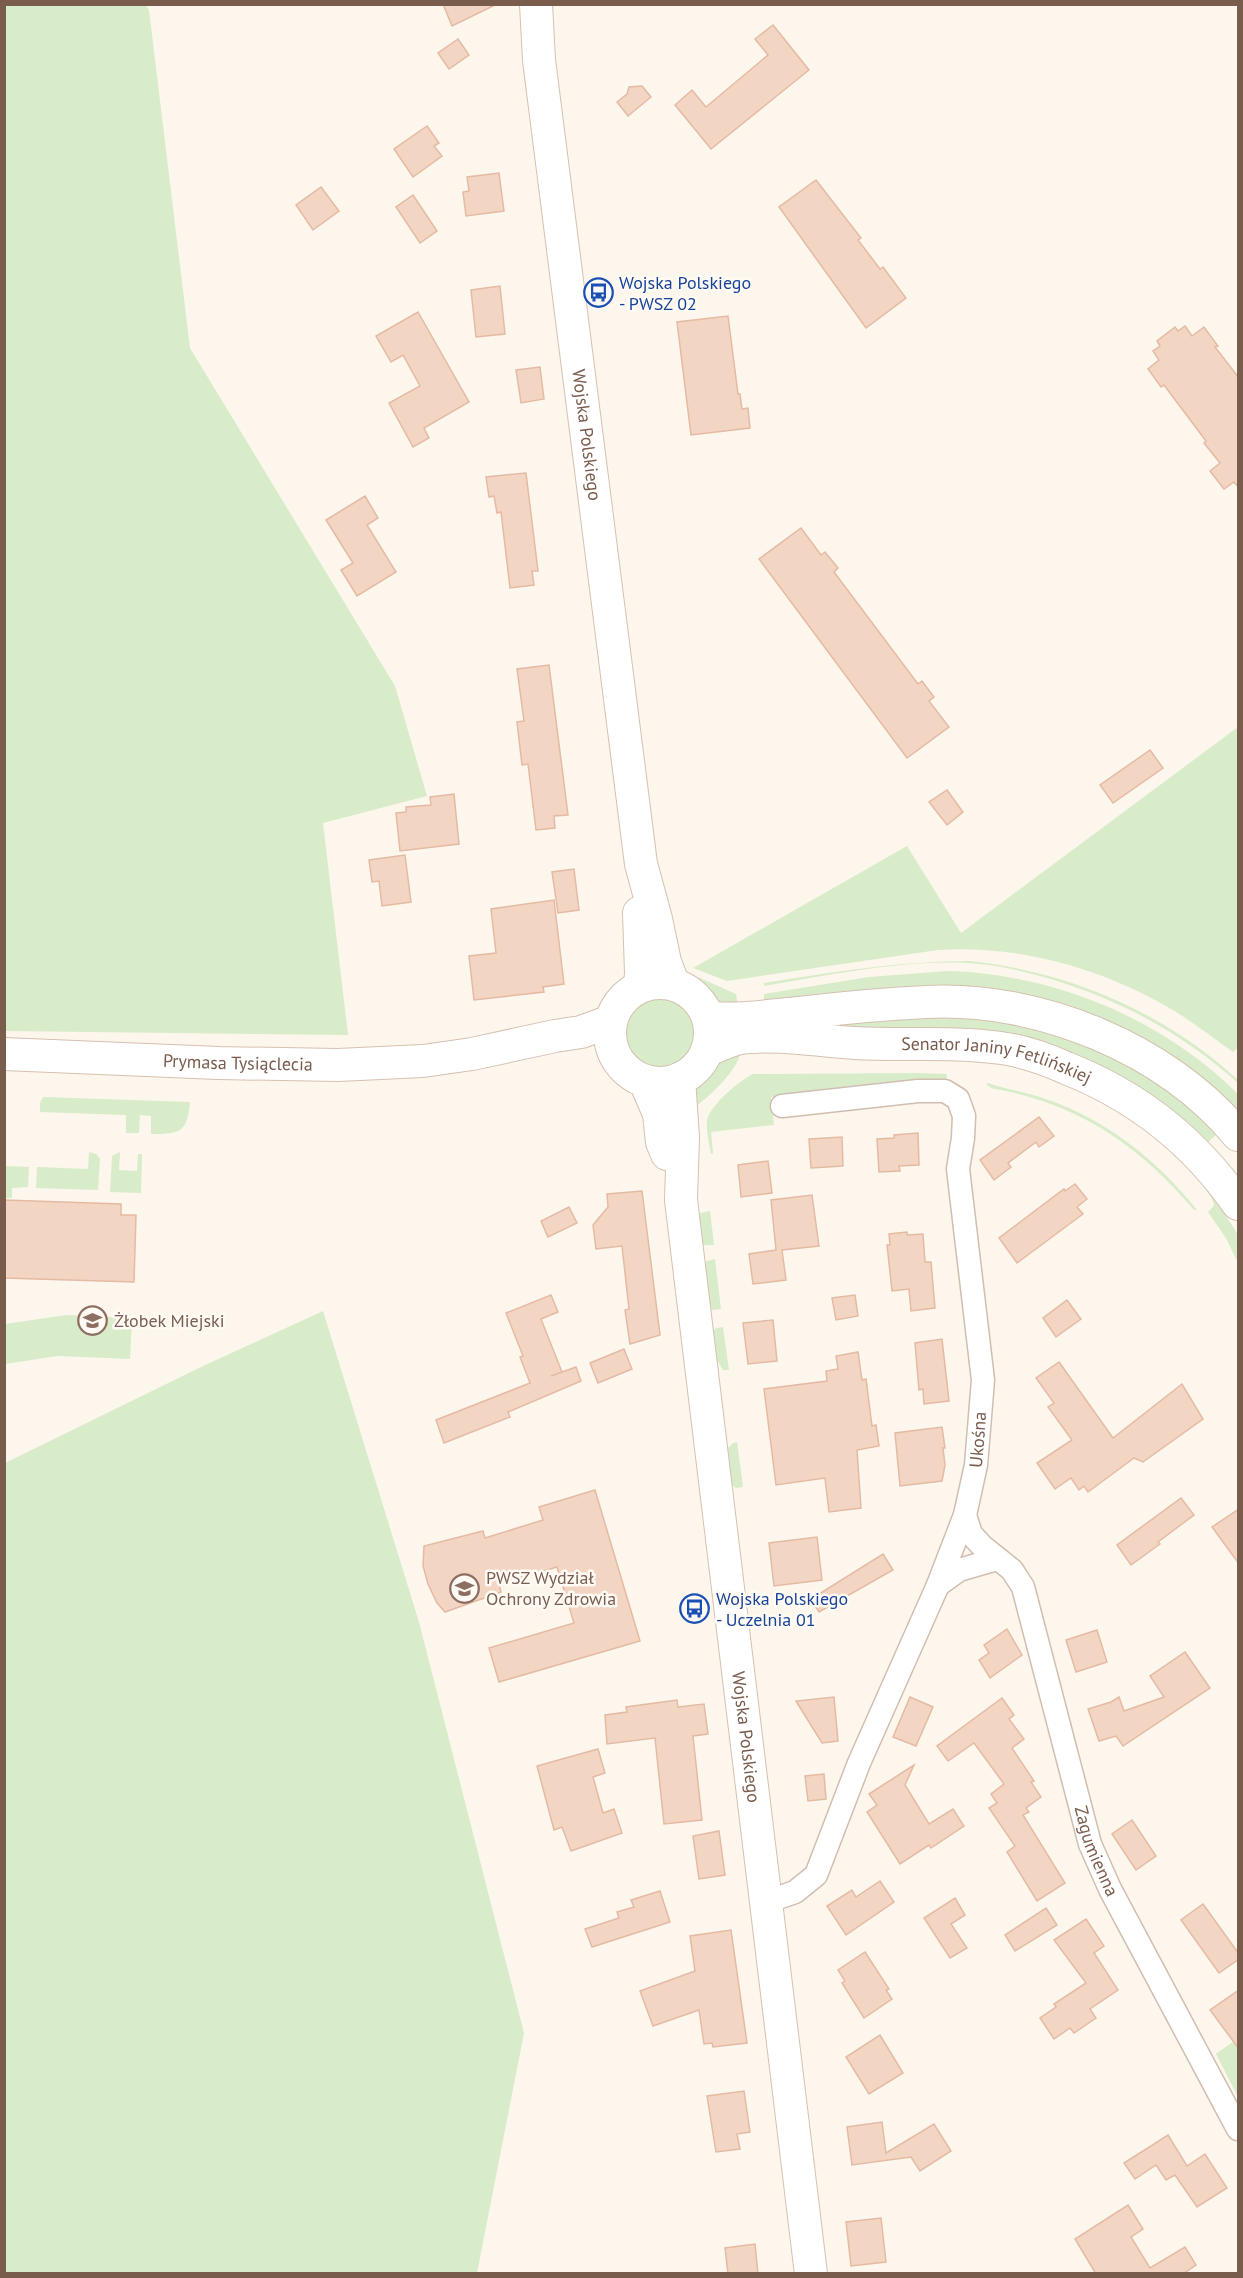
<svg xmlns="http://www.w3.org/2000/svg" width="1243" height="2278" viewBox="0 0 1243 2278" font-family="'PT Sans',sans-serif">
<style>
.green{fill:#d8ecc9}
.building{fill:#f3d5c3;stroke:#e5baa3;stroke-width:1.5}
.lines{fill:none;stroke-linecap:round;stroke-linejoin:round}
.street-casing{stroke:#d1beb0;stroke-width:25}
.secondary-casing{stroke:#d6c0b0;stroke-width:34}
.street{stroke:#fff;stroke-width:22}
.secondary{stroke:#fff;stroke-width:32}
.labels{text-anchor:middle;stroke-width:5;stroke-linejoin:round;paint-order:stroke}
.transit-label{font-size:18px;fill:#164399;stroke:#fffaf3;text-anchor:start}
.street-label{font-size:18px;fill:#7a5c4d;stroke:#fffaf3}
.education-label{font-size:18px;fill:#785e54;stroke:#fffaf3;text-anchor:start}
</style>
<rect width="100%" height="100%" fill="#fdf6ec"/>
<!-- green -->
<g class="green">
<polygon points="5,4 145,4 149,10 190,348 395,686 427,796 323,823 348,1035 5,1031"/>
<path d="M 1238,727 L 1238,1048 L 1233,1052 C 1214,1039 1196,1024 1176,1012 C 1105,969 1022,945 938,950 L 727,981 L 693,968 L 907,846 L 961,933 Z"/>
<path d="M 970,961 C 1070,972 1164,1012 1238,1080 L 1238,1083 C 1180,1031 1115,997 1040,976 C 1017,970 992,964 968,963 C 900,960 831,975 764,986 L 764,983 C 832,972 900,961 970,961 Z"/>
<path d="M 948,971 C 1054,974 1163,1019 1238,1094 L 1238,1116 L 1088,1017 L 764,1010 L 764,994 L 869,977 Z"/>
<polygon points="691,974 736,994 738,1008 723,1004 717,999"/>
<circle cx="661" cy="1033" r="36"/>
<polygon points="952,1014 1049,1030 1131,1064 1181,1099 1218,1133 1206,1144 1117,1076 790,1030 764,1024"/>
<path d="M 740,1051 C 741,1067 709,1097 696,1106 L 694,1090 C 707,1074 720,1058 740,1051 Z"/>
<path d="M 917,1073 L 947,1074 L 946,1080 L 921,1079 L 771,1097 L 774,1125 L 711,1132 L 713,1153 L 711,1154 C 709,1143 706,1131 707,1121 C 709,1106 740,1080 753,1074 Z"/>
<path d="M 988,1083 C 1007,1090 1027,1092 1046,1099 C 1107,1120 1157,1160 1197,1210 L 1194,1210 C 1138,1144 1077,1103 991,1088 L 986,1084 Z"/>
<path d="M 43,1097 L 190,1102 C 187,1133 180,1134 151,1134 L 151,1116 L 140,1115 L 139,1133 L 126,1133 L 126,1115 L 40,1112 L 40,1103 Z"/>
<polygon points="89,1152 96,1154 100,1159 98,1190 36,1188 37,1167 88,1169"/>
<polygon points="120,1152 119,1170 137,1171 138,1154 142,1154 141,1193 110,1192 112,1156"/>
<polygon points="5,1166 29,1167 28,1187 12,1188 12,1198 5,1198"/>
<polygon points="1196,1175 1217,1201 1238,1235 1238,1263 1226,1238 1208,1212 1213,1207 1214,1204 1211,1197"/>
<polygon points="710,1211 714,1245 704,1245 699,1241 696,1216 700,1213"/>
<polygon points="715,1259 721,1309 713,1310 708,1306 704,1266 707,1261"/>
<polygon points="323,1311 419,1622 524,2033 477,2273 5,2273 5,1463 203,1366"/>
<polygon points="66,1315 132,1318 130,1359 58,1356 5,1364 5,1324"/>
<polygon points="723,1327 729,1370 723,1370 717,1360 712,1333 716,1328"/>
<polygon points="737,1442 743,1487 736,1488 731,1484 728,1448 733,1443"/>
<polygon points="1238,2038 1238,2097 1216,2054"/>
</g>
<!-- building -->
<g class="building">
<polygon points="443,4 497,4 452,26"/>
<polygon points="773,25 809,70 711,149 675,105 692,90 706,107 768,55 755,39"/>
<polygon points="458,39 469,55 449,69 438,53"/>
<polygon points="642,86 651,97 628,116 617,102 627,94 629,87"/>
<polygon points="427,126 439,143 434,146 442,156 413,177 394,149"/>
<polygon points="499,173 504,211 466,216 463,192 469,191 467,177"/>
<polygon points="816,180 861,238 858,240 880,269 883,267 906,298 866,328 779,207"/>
<polygon points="321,187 339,211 313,230 296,205"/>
<polygon points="413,195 437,231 420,243 396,207"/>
<polygon points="500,286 505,334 476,337 471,290"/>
<polygon points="418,312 469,402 424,428 429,438 413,447 389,403 420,386 403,355 391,362 376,336"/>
<polygon points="728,316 738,394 740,394 742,409 748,408 750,428 691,435 677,322"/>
<polygon points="1185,326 1192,336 1204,327 1218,346 1215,347 1239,378 1239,488 1234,482 1224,489 1210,471 1220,463 1204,443 1206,441 1164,385 1161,387 1148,369 1159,360 1153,351 1160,346 1157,341 1175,327 1178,331"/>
<polygon points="540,367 544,399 521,403 516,370"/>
<polygon points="526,473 538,571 532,571 534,585 510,588 501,512 497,513 494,496 489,497 486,477"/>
<polygon points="365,496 378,518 367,525 396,572 357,596 341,570 353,563 326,520"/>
<polygon points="801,528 821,555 825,552 838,568 834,572 918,684 922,681 934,697 929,701 949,727 907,758 759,559"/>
<polygon points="549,665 568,815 554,816 555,828 536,830 528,764 522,765 517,722 524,721 517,669"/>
<polygon points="1150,750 1163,768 1113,803 1100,785"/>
<polygon points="947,790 963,812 947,825 929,802"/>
<polygon points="454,794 459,844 400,851 396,813 406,812 406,807 431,805 430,797"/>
<polygon points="405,855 411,902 382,906 379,881 372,882 369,860"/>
<polygon points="574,869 579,910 558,913 552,872"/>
<polygon points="554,900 564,984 543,987 544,992 474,1000 469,956 496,953 491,909"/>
<polygon points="1039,1117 1054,1136 1039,1147 1036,1142 1008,1163 1011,1167 994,1180 980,1160"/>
<polygon points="918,1133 919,1165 899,1166 900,1171 879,1172 877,1139 894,1138 894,1135"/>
<polygon points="842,1137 843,1166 811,1168 809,1139"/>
<polygon points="768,1161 772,1193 741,1197 738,1165"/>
<polygon points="1075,1184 1087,1199 1077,1207 1083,1214 1017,1263 999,1238 1064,1189 1065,1191"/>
<polygon points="642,1191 660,1335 630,1344 625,1310 629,1309 622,1246 596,1249 593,1225 608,1207 607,1194"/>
<polygon points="812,1195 819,1246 782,1250 786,1280 753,1284 749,1254 776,1250 771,1200"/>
<polygon points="4,1200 121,1204 121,1215 136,1215 134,1282 4,1278"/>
<polygon points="569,1207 577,1223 548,1237 541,1221"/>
<polygon points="907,1232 907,1235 923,1234 925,1262 931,1262 935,1308 911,1311 909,1289 892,1291 887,1245 890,1245 889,1234"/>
<polygon points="551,1295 558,1312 541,1319 562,1372 551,1376 576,1367 581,1381 508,1412 510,1417 444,1443 436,1420 530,1383 520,1357 523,1356 506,1313"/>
<polygon points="855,1295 858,1316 836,1320 832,1298"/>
<polygon points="1067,1300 1081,1319 1056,1337 1043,1318"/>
<polygon points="773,1320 777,1361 748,1364 743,1323"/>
<polygon points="942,1339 949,1401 924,1404 923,1389 919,1390 915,1343"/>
<polygon points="624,1349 632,1369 598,1383 590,1363"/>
<polygon points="858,1352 862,1380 866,1379 872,1426 876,1425 879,1446 857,1450 861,1508 829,1512 825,1478 776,1485 764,1389 827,1381 826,1371 838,1369 836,1356"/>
<polygon points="1059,1362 1113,1438 1182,1384 1203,1419 1143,1462 1134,1458 1088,1492 1084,1486 1079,1490 1071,1478 1055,1489 1037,1463 1072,1440 1048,1407 1054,1403 1036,1378"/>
<polygon points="942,1427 945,1448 943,1448 945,1465 942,1481 900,1486 895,1433"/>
<polygon points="595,1490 640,1641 499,1682 489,1648 574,1623 557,1567 499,1584 501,1592 445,1612 437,1603 428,1584 423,1566 424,1546 483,1531 485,1538 543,1520 539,1507"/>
<polygon points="1181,1498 1194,1515 1158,1542 1160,1544 1131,1565 1117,1545"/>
<polygon points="1239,1509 1239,1564 1212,1527"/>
<polygon points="817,1537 822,1580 774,1586 769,1543"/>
<polygon points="883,1554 893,1570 819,1612 811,1599"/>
<polygon points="1007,1629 1022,1655 990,1678 979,1660 989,1653 984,1645"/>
<polygon points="1097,1630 1107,1662 1076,1672 1066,1640"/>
<polygon points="1185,1652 1210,1688 1123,1746 1116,1736 1099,1741 1088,1709 1111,1702 1119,1697 1124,1711 1164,1697 1150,1676"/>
<polygon points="834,1697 838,1741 822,1743 796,1701"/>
<polygon points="910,1697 933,1707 916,1746 893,1737"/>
<polygon points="1002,1698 1014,1715 1009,1719 1024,1739 1012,1748 1034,1781 1031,1782 1041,1797 1026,1808 1029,1812 1023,1815 1065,1883 1037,1901 1007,1852 1015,1846 989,1808 997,1803 991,1794 1004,1784 974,1743 948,1761 937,1746"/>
<polygon points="677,1700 678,1707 704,1704 708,1734 693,1736 702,1820 664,1824 655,1738 607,1744 605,1715 627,1712 626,1707"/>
<polygon points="598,1749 605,1773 593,1777 603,1813 614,1809 622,1833 571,1851 562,1827 554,1830 537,1766"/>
<polygon points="914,1765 905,1785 929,1824 953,1809 964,1826 931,1848 929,1845 900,1864 867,1812 877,1805 869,1794"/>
<polygon points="824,1774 826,1799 808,1801 805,1776"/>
<polygon points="1132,1820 1156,1856 1136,1870 1112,1834"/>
<polygon points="719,1831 725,1875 699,1879 693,1836"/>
<polygon points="880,1881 894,1902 846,1935 827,1906 852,1890 856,1897"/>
<polygon points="660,1891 670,1922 592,1947 585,1929 619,1918 617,1912 634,1907 631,1900"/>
<polygon points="955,1898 965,1915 951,1924 967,1948 950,1958 924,1918"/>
<polygon points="1203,1904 1239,1954 1239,1959 1219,1973 1181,1920"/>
<polygon points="1046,1908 1057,1925 1015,1951 1005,1935"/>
<polygon points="1086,1919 1104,1946 1094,1953 1118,1990 1090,2009 1096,2018 1074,2033 1070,2028 1054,2039 1040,2018 1056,2007 1054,2004 1086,1983 1054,1940"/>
<polygon points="731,1930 747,2043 713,2047 712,2043 704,2044 699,2010 653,2026 640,1991 695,1971 690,1936"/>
<polygon points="865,1952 889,1989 886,1990 892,1999 864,2018 842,1983 845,1981 838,1970"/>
<polygon points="1239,1990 1239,2049 1210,2010"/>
<polygon points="880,2035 903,2073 869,2094 846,2057"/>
<polygon points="744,2091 750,2132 737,2134 740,2149 716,2152 707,2096"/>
<polygon points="882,2122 886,2153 934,2124 951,2151 920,2171 911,2157 852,2165 847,2127"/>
<polygon points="1168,2135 1187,2166 1205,2154 1227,2188 1197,2207 1175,2175 1166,2180 1156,2165 1135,2179 1124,2163"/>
<polygon points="1128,2205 1143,2229 1131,2237 1150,2268 1185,2247 1196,2265 1183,2274 1096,2274 1075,2239"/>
<polygon points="881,2218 886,2262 851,2266 846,2222"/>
<polygon points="755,2244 758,2274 728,2274 725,2248"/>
</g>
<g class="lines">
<defs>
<g id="street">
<path id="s1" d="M 965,1515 L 971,1534 L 982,1546 L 1012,1570 L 1023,1587 L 1090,1844 L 1110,1889 L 1238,2129"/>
<polyline points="938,1585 959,1570 997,1559"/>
<path id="s2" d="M 766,1902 L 795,1892 L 816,1875 L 859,1763 L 938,1585 L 965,1515 L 976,1465 L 983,1380 L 958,1169 L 963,1138 L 964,1116 L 958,1099 L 945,1091 L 918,1091 L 782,1106"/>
</g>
<g id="secondary">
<path id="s3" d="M 536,4 L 539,60 L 641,864 L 656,919 L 665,962 L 673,983"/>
<polyline points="639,913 641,973 640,987"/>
<circle cx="660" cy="1033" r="50"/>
<path d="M 708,1018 C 739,1020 768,1016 799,1013 C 841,1008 884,1004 926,1002 C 1038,996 1166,1048 1238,1135"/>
<path id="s4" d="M 707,1050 C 718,1046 730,1040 741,1038 C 773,1033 822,1041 855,1043 C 904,1046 952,1041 1001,1048 C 1023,1051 1046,1059 1066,1068 C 1137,1096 1195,1142 1238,1204"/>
<path id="s5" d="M 4,1054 L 218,1063 L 338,1065 L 423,1061 L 472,1054 L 555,1036 L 581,1032 L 611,1021"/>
<path id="s6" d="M 679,1079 L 683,1137 L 681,1200 L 811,2274"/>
<polyline points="645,1081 659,1114 662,1142 667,1154"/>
</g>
</defs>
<!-- street casing -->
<use href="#street" class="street-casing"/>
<!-- secondary casing -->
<use href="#secondary" class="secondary-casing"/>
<!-- street -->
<use href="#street" class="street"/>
<!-- secondary -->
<use href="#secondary" class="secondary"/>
</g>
<!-- icons -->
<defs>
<symbol id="bus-ring" viewBox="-11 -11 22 22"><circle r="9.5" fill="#fffaf3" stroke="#1a4fb4" stroke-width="1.5"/><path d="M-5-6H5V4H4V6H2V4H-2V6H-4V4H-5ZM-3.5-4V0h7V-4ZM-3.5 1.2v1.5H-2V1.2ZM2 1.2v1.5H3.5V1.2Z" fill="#1a4fb4"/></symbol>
<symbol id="school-ring" viewBox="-11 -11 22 22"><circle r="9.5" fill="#fffaf3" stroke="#8d6e63" stroke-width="1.5"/><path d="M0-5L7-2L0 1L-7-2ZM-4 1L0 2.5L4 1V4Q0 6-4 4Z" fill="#8d6e63"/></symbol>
<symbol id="university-ring" viewBox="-11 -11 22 22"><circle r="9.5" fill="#fffaf3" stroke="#8d6e63" stroke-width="1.5"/><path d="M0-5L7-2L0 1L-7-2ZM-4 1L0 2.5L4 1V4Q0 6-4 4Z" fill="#8d6e63"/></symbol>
</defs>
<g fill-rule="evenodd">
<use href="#bus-ring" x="582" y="276" width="33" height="33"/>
<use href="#school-ring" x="76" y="1304" width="33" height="33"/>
<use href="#university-ring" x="448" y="1572" width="33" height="33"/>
<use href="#bus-ring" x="678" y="1592" width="33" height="33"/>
</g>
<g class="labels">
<!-- transit labels -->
<g class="transit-label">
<text x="619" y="289">Wojska Polskiego<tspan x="619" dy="21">- PWSZ 02</tspan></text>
<text x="716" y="1605">Wojska Polskiego<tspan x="716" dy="21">- Uczelnia 01</tspan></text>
</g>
<!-- street labels -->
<g class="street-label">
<text dy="6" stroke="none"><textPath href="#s3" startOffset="434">Wojska Polskiego</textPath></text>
<text dy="6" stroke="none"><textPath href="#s5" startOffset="234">Prymasa Tysiąclecia</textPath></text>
<text dy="6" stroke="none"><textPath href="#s4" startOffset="294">Senator Janiny Fetlińskiej</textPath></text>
<text dy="6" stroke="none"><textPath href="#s2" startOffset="524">Ukośna</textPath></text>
<text dy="6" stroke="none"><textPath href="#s6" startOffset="662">Wojska Polskiego</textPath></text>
<text dy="6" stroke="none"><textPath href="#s1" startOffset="369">Zagumienna</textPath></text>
</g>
<!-- education labels -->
<g class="education-label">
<text x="114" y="1327">Żłobek Miejski</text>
<text x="486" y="1584">PWSZ Wydział<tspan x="486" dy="21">Ochrony Zdrowia</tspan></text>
</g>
</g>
<!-- border -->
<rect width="1243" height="2278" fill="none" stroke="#7a5c4d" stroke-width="12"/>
</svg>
